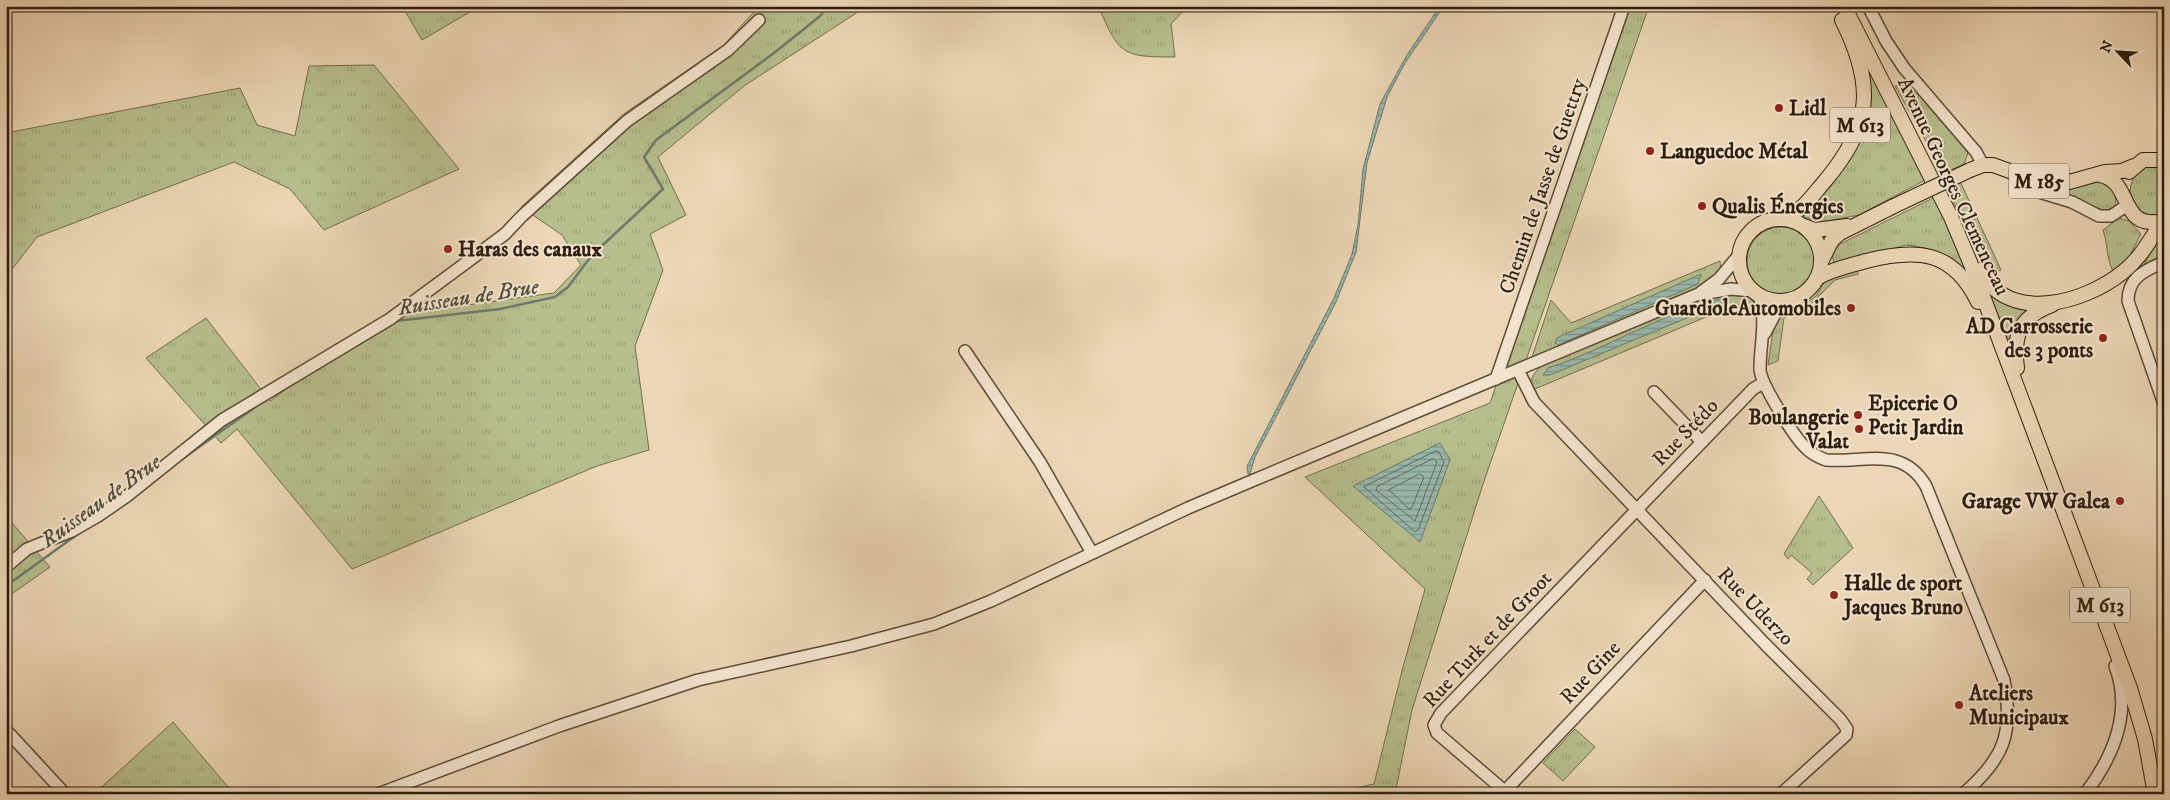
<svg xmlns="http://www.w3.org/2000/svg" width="2170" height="800" viewBox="0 0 2170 800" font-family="'IM FELL DW Pica',serif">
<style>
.grass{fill:url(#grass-tufts);stroke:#726e4d}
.water{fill:url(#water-rules);stroke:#6d7b6e}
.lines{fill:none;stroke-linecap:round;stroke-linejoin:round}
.shore{stroke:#626b5e;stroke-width:1}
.stream{stroke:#6d7b6e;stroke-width:2.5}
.minor-casing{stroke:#5c4b37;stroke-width:14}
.major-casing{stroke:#2c1d0d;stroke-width:16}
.minor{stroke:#f3e4cf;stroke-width:11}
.major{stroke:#ecd6b5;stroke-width:14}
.major-bridge-casing{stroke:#2c1d0d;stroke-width:16;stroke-linecap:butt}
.major-bridge{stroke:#ecd6b5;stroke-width:14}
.poi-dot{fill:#8f2418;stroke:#f3e4cf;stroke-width:2}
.labels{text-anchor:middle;stroke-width:4;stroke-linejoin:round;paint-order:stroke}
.shield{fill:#f3e4cf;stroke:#685947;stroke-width:1}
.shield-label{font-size:20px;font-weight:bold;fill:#2c1d0d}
.poi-label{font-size:21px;font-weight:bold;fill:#2c1d0d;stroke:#f3e4cf;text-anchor:start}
.street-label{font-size:21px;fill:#2c1d0d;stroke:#f3e4cf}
.water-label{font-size:22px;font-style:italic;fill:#4d4c3d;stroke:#f3e4cf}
</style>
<defs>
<pattern id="grass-tufts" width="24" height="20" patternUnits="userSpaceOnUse" patternTransform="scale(1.25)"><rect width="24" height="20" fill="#b7be8d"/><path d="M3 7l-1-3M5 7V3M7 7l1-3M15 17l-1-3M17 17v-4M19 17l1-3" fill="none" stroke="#9ea378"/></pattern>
<pattern id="water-rules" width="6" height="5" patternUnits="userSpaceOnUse" patternTransform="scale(1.25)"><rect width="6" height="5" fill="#99b9ae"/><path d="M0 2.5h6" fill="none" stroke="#7d968c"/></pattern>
</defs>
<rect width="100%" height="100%" fill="#ecd6b5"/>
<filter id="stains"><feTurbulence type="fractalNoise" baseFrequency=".004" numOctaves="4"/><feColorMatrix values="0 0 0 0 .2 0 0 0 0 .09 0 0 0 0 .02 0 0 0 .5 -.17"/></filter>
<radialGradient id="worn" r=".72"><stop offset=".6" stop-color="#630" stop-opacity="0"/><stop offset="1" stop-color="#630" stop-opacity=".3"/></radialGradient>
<!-- grass -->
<g class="grass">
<polygon points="402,6 480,6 422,40"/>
<polygon points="759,6 867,6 744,86 658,157 686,215 650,234 663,270 635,346 649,450 597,466 352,569 237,429 221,443 146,358 206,318 270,401 323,362 402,314 554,293 581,265 562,235 521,207 625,113 724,45"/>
<path d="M 1098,6 L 1188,6 L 1171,24 L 1175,57 C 1121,57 1120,55 1098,6 Z"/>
<polygon points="1627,6 1649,6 1482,487 1412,710 1395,794 1330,794 1374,784 1403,667 1425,589 1305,477 1490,403"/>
<polygon points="1869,64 1927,179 1859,215 1821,222 1804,217 1807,209 1858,145 1865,66"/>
<polygon points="374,65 459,169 324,230 290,189 234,162 37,237 6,277 6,133 240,88 257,125 295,136 309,66"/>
<polygon points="1913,85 1968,153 1964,164 1944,173 1895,86"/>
<path d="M 2144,167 L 2164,167 L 2164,213 C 2133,224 2117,185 2144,167 Z"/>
<polygon points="1960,181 2001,270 1988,276 1947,188"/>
<path d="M 2096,181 C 2111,183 2118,191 2115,206 L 2106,211 L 2057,192 Z"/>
<polygon points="1935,197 1971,282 1951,259 1925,248 1906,245 1834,264 1832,254 1840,244"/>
<path d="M 2119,218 L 2129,221 L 2141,234 L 2127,261 L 2113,271 C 2106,258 2108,244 2103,230 Z"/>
<circle cx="1781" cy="261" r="34"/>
<polygon points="2164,230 2164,258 2143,266"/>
<polygon points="1720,261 1721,272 1697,289 1531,360 1551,300 1571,323"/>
<polygon points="1857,270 1858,274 1835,280 1808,307 1784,318 1778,361 1768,365 1773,331 1781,312 1804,305 1816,296 1825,281 1834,275"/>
<path d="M 1988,290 L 2010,306 L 2026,307 L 2028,311 C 2015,322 2013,331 2012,348 Z"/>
<polygon points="1730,293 1748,296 1756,305 1758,314 1737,304 1535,389 1530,383 1534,374 1542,365 1699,301"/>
<polygon points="1819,496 1853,548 1813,585 1807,579 1812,573 1791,555 1788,559 1784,554"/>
<polygon points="6,516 50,567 6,598"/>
<polygon points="173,722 234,794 94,794"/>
<polygon points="1575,729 1595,747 1563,781 1543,763"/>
</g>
<!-- water -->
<g class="water">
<polygon points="1440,6 1444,6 1405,63 1387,97 1367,163 1356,252 1336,302 1255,457 1250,474 1248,474 1247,466 1334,298 1352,254 1358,225 1363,169 1380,104 1407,55"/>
<polygon points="1701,274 1698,284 1558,345 1555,342 1557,338 1563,335"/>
<path d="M 1725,298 L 1725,302 L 1550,375 L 1543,375 L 1548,368 C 1609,348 1663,312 1725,298 Z"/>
<polygon points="1440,443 1450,460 1420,542 1353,486"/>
</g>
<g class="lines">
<!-- shore -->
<g class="shore">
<polygon points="1436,451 1439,452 1444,462 1418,530 1415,532 1364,487"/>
<polygon points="1433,459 1437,462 1415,521 1376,490 1377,487"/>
<polygon points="1420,474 1424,477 1412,507 1409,509 1389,490"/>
</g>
<!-- stream -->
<g class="stream">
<polyline points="396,321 500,309 555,297 568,287 592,255 663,189 644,157 656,140 774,53 819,17 829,6"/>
<polyline points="178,462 265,400"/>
<polyline points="6,586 82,531"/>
</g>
<defs>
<g id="minor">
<polyline points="1868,6 1886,41 1904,68 1976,152 1983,165"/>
<polyline points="2039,192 2072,202 2099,216 2111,216 2126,206"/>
<path d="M 2164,262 C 2144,271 2128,277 2128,301 L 2164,404"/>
<polyline points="1700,293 1719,279 1739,255"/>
<path d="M 1759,296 C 1767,322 1760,344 1760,369 C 1760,383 1795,438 1806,448 C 1812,454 1818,457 1826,460 C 1865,463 1902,445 1926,486 L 2004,680 C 2014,733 2004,759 1963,794"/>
<polyline points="1765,333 1775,314 1786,302"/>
<polyline points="965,351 1040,462 1092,553"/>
<polyline points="1518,370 1534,402 1765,644 1840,719 1847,729 1846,735 1781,794"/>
<polyline points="1496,379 1624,6"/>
<polyline points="1654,392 1702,442"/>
<polyline points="6,567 27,549 72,531 98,516 127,496 222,420 390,319 505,234 522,216 627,121 728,50 759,20"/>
<polyline points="6,730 65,794"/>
<polyline points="1505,791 1705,580"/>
<polyline points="378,794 559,726 698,680 851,646 934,624 991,601 1188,508 1254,480 1696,295 1731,289 1752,291"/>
<polyline points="1508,794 1437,733 1434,725 1441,713 1753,389 1763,383"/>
<path d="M 2085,794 C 2113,757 2133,713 2115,666"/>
</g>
<g id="major">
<polyline points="1844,6 1951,217 1972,267 2130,688 2145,739 2155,794"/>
<polyline points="1970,170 1983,165 1993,165 2037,181 2062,184 2105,172 2122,171 2134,166"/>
<polyline points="2129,172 2143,160 2164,160"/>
<path d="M 2100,175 C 2134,181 2117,231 2164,221"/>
<circle cx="1780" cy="260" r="41"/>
<path d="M 1783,219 C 1802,212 1812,196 1825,181 C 1872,125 1875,86 1842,20"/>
<polyline points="1804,226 1815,230 1847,226"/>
<polyline points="1822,260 1832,240 1840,233 1894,206"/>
<path d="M 1980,270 C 2008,325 2085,303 2123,272 C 2142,257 2149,240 2163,221"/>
<path d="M 1819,277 C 1833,269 1849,266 1866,261 C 1916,248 1953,250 1978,302"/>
<path d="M 2017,368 C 2013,335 2019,317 2052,305"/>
</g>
</defs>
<!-- minor casing -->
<use href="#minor" class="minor-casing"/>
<!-- major casing -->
<use href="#major" class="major-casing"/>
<!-- minor -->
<use href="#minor" class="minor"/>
<!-- major -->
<use href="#major" class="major"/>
<defs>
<polyline id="major-bridge" points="1894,206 1970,170"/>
</defs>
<!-- major-bridge casing -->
<use href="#major-bridge" class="major-bridge-casing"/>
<!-- major-bridge -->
<use href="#major-bridge" class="major-bridge"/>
</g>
<!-- markers -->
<g class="poi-dot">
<circle cx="1779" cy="108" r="5"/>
<circle cx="1650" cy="151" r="5"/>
<circle cx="1702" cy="206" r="5"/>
<circle cx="448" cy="249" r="5"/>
<circle cx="1851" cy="308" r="5"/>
<circle cx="2103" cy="338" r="5"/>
<circle cx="1858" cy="415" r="5"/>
<circle cx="1859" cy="429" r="5"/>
<circle cx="2120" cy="501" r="5"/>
<circle cx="1834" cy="595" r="5"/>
<circle cx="1959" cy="705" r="5"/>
</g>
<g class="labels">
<!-- shield labels -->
<g class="shield">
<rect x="1830" y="107.5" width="60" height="35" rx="4"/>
<rect x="2009" y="163.5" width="60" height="35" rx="4"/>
<rect x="2070" y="587.5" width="60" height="35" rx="4"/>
</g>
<g class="shield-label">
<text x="1860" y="132">M 613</text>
<text x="2039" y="188">M 185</text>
<text x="2100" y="612">M 613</text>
</g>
<!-- poi labels -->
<g class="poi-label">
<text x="1789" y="115">Lidl</text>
<text x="1660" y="158">Languedoc Métal</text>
<text x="1712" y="213">Qualis Énergies</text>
<text x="458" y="256">Haras des canaux</text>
<text x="1841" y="315" text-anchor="end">GuardioleAutomobiles</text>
<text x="2093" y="333" text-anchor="end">AD Carrosserie<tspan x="2093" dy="24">des 3 ponts</tspan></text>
<text x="1868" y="410">Epicerie O<tspan x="1868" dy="24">Petit Jardin</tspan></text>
<text x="1849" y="424" text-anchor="end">Boulangerie<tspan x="1849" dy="24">Valat</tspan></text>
<text x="2110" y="508" text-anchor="end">Garage VW Galea</text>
<text x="1844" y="590">Halle de sport<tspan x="1844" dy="24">Jacques Bruno</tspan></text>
<text x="1969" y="700">Ateliers<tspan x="1969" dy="24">Municipaux</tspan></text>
</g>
<!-- street labels -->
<g class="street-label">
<text transform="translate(1542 186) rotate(-71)" y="7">Chemin de Jasse de Guettry</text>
<text transform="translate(1954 186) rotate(65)" y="7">Avenue Georges Clemenceau</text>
<text transform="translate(1685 432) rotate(-46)" y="7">Rue Stédo</text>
<text transform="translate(1756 606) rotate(46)" y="7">Rue Uderzo</text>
<text transform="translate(1487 639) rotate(-47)" y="7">Rue Turk et de Groot</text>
<text transform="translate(1590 672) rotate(-47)" y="7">Rue Gine</text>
</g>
<!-- water labels -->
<g class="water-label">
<text transform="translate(468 296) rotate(-9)" y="8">Ruisseau de Brue</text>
<text transform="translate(100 500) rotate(-36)" y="8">Ruisseau de Brue</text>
</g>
</g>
<!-- margin -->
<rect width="2170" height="800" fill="none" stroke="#ecd6b5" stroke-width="25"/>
<rect x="8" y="8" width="2155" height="785" fill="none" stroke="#2c1d0d" stroke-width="2.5"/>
<rect x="12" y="12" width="2145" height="775" fill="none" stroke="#2c1d0d"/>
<!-- north arrow -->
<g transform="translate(2118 52) rotate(295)" stroke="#f3e4cf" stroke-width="4" paint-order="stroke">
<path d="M0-4L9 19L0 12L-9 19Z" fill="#2c1d0d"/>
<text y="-8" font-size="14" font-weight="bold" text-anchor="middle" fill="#2c1d0d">N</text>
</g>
<rect width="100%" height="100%" filter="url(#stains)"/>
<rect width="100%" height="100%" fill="url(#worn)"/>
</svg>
